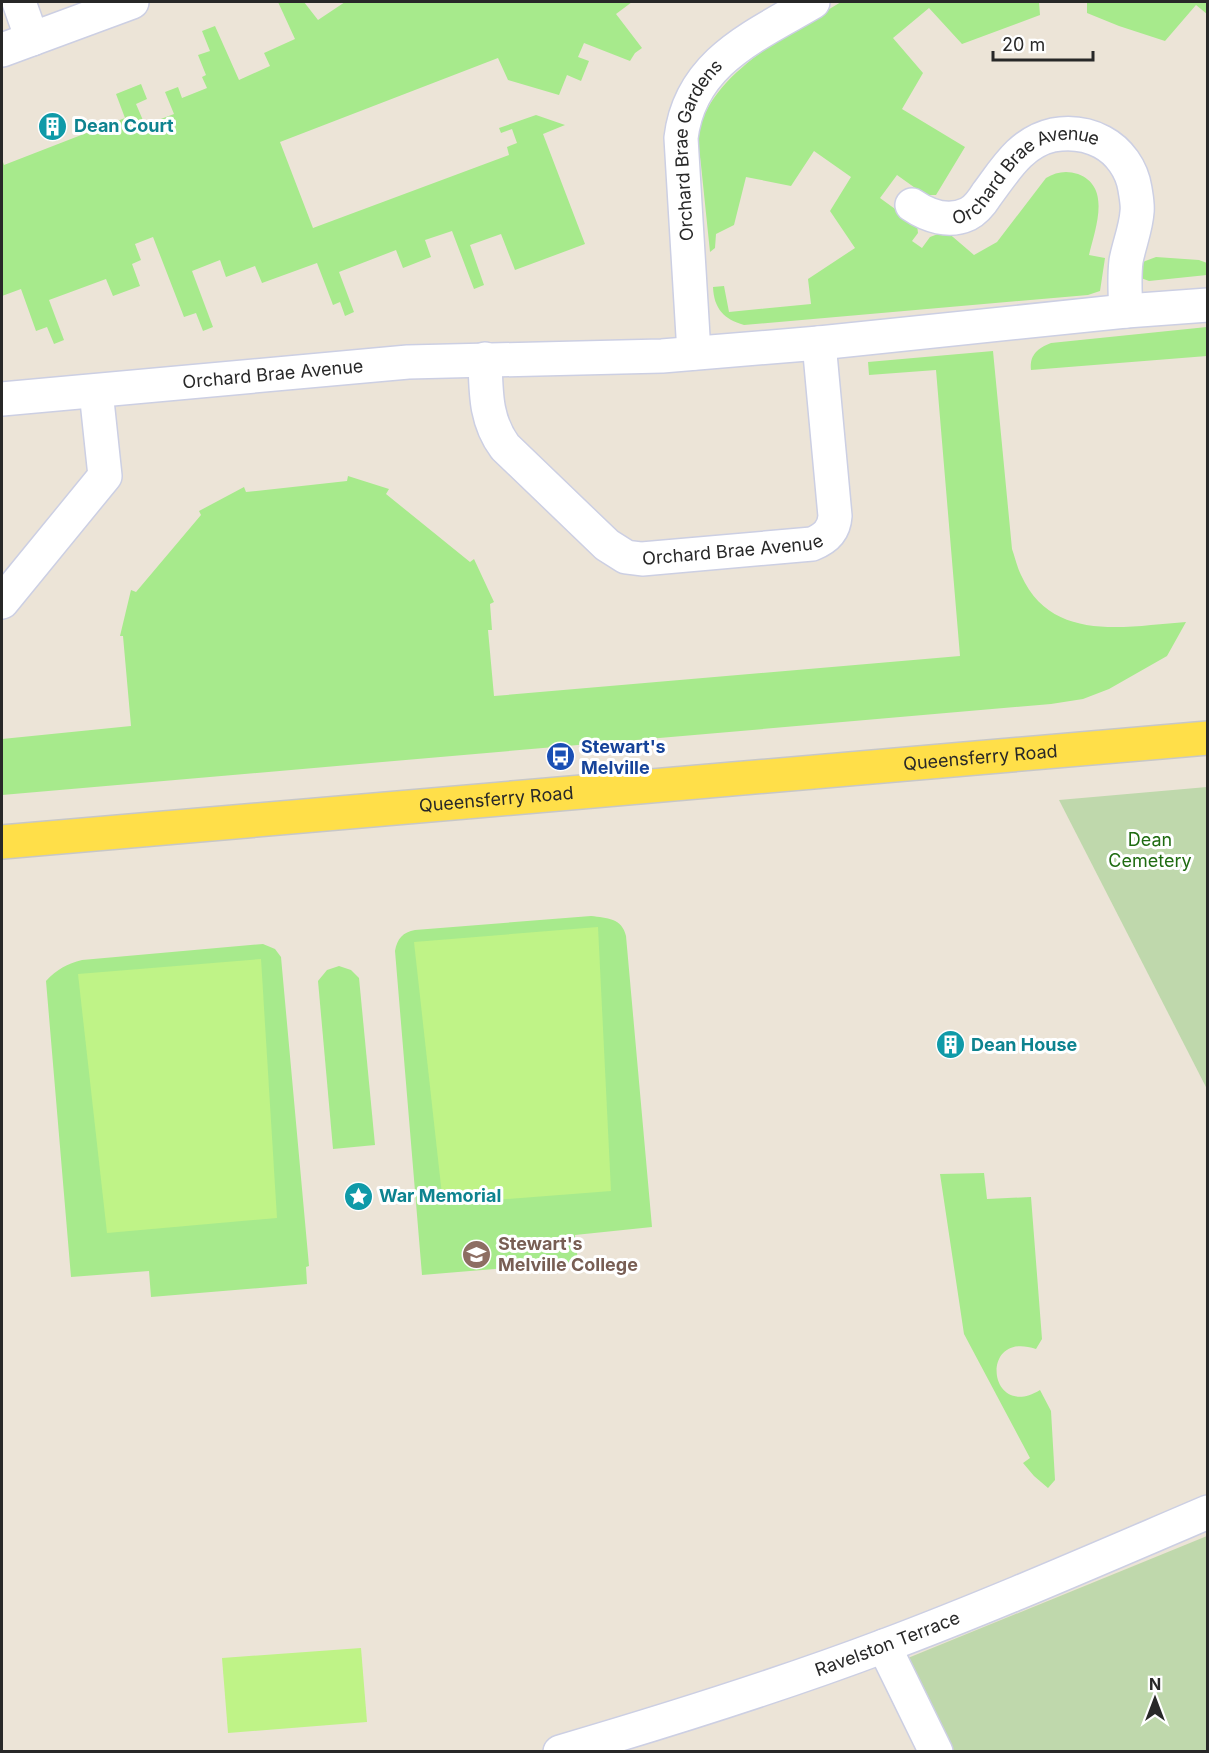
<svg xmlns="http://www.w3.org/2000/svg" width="1209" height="1753" viewBox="0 0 1209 1753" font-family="Inter,sans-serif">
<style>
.green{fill:#a7ea8c}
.cemetery{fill:#bfd8ac}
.pitch{fill:#bff387}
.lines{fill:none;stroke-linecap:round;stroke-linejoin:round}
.minor-casing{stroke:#cccfe3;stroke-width:36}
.primary-casing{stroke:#c7c7c7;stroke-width:36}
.minor{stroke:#fff;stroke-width:33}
.primary{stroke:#ffdf49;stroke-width:33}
.labels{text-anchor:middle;stroke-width:6;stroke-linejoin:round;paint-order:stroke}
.culture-label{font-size:18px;font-weight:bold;fill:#0d838f;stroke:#fff;text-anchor:start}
.street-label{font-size:18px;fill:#282828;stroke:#fff}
.transit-label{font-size:18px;font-weight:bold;fill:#164399;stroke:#fff;text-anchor:start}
.park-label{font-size:18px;fill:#1f6b11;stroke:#fff}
.education-label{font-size:18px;font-weight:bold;fill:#785e54;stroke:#fff;text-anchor:start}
</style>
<rect width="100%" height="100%" fill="#ece4d7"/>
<!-- green -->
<g class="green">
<polygon points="278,2 304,2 318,20 345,2 632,2 616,14 642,48 635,53 630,61 584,43 578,57 589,61 581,81 567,75 559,95 508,80 498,58 280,142 313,228 509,155 507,147 517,143 512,129 501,133 499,128 536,115 565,125 543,134 585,244 515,270 501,234 470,245 484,285 474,289 452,231 425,240 431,257 403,268 396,250 339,272 354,312 345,316 340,302 333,305 317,263 262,283 255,266 226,277 220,260 192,271 213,327 203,331 196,313 184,317 153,237 135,244 141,260 132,264 140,286 113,296 106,279 49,300 64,340 54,344 47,327 36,331 21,289 2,296 2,159 4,165 125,118 116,94 141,84 147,99 136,104 145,125 174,114 165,92 178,87 182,98 207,88 202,77 206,75 198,55 210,51 202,31 215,26 239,80 270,66 264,53 295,39"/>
<path d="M 841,2 L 1039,2 L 1040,15 L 962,44 L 929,8 L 893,38 L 923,73 L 902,109 L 965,147 L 936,195 L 925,195 L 897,175 L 880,198 L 917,225 L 918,233 L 912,241 L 922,248 L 930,237 L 946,231 L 974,255 L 997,242 L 1046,178 C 1056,172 1066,170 1078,174 C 1112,187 1095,229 1089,255 L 1105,258 L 1100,291 L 1088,295 L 744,325 C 724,319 714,309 713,287 L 724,286 L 729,312 L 811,304 L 808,279 L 855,248 L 830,211 L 851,177 L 814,151 L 791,186 L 746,177 L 734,225 L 716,234 L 715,248 L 710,252 C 707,223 704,194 701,165 C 700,155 697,142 699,132 C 711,72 793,32 841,2 Z"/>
<polygon points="1087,2 1207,2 1207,14 1196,5 1165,41 1119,26 1087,13"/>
<polygon points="1156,257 1199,260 1207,263 1207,275 1149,281 1141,278 1140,263"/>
<path d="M 1207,327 L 1207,356 L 1031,370 C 1029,355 1038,348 1051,343 Z"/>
<path d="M 993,351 L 1012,549 C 1015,557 1017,567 1021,575 C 1052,644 1127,626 1186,622 L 1167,656 L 1109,689 L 1083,699 L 1051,704 L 2,795 L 2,739 L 131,726 L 123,636 L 120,636 L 131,590 L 136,592 L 201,515 L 199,511 L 244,487 L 246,492 L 347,481 L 348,476 L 389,489 L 386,494 L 470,562 L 474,559 L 494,602 L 490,604 L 492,630 L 488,630 L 494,696 L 960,656 L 936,370 L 869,375 L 868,362 Z"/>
<path d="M 591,916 C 607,918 622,918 626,936 L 652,1227 L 575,1235 L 578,1262 L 422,1275 L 395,951 C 397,939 403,932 415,930 Z"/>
<path d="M 263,944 L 275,949 L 281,957 L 309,1266 L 306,1267 L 307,1284 L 151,1297 L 149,1271 L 71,1277 L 46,981 C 57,969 67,964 82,960 Z"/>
<polygon points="339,966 351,970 359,978 375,1145 333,1149 318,981 327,970"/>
<path d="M 984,1173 L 987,1199 L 1031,1197 L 1042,1339 L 1036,1349 C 978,1329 988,1422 1040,1390 L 1051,1411 L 1055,1480 L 1048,1488 L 1034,1476 L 1023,1463 L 1030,1458 L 964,1334 L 940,1174 Z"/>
</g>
<!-- cemetery -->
<g class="cemetery">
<polygon points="1207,787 1208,787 1207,1089 1059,800"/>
<polygon points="1207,1536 1207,1751 952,1751 903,1660"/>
</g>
<!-- pitch -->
<g class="pitch">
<polygon points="598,927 611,1191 443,1204 414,942"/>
<polygon points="261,959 277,1218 107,1233 78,974"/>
<polygon points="361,1648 367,1722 228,1733 222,1658"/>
</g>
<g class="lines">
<defs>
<g id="minor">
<polyline points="19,2 32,39"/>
<polyline points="2,50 132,2"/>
<path id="s1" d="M 912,205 C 928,216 949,223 968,214 C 976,210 982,202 987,194 C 1005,170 1021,142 1053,135 C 1070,132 1087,134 1102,142 C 1119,151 1132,169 1135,189 C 1136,196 1138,205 1137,212 C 1136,228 1129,245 1126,261 C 1124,278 1125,295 1126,311"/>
<path id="s2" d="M 694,353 L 681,138 C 690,62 755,36 813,2"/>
<path id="s3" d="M 485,359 C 486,392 485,420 505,447 L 607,545 L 626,557 L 642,559 L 812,544 C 825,539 834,531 835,516 L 819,343"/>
<path id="s4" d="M 2,399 L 408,362 L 662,356 L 819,343 L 1126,311 L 1208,305"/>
<polyline points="2,602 105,476 96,391"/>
<polyline points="884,1646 936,1752"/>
<path id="s5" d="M 560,1752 C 669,1720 778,1686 884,1646 C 993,1605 1100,1558 1208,1512"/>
</g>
<g id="primary">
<path id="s6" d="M 2,842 L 1208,738"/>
</g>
</defs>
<!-- minor casing -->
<use href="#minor" class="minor-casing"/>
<!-- primary casing -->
<use href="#primary" class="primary-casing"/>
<!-- minor -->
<use href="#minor" class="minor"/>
<!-- primary -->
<use href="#primary" class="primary"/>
</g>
<!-- icons -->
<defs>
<symbol id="building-disc" viewBox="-11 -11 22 22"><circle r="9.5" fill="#0f9aa8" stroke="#fff"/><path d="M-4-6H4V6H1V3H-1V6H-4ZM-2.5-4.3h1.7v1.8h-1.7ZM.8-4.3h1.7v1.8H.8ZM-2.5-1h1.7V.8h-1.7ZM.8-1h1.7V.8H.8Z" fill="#fff"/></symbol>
<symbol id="bus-disc" viewBox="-11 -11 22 22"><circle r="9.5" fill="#1a4fb4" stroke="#fff"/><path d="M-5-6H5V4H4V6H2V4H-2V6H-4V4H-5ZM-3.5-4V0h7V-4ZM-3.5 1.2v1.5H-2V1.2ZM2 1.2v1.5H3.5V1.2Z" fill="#fff"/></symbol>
<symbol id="sight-disc" viewBox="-11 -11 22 22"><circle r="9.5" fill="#0f9aa8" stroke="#fff"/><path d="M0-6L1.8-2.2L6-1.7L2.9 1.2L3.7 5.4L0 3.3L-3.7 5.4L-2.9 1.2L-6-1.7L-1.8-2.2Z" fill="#fff"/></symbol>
<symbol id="school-disc" viewBox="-11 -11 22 22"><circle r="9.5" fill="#8d6e63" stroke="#fff"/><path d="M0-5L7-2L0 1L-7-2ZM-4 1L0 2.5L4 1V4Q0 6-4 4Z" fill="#fff"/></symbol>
</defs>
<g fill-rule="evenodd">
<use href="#building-disc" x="36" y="110" width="33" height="33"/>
<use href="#bus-disc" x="544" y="740" width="33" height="33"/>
<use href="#building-disc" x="934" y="1028" width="33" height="33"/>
<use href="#sight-disc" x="342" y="1180" width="33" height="33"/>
<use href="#school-disc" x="460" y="1238" width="33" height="33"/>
</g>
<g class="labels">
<!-- culture labels -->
<g class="culture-label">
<text x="74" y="132">Dean Court</text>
<text x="971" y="1051">Dean House</text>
<text x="379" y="1202">War Memorial</text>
</g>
<!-- street labels -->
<g class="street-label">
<text dy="6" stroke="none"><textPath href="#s2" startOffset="207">Orchard Brae Gardens</textPath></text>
<text dy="6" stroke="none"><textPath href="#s1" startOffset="134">Orchard Brae Avenue</textPath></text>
<text dy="6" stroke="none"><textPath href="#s4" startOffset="272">Orchard Brae Avenue</textPath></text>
<text dy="6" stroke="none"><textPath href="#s3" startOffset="363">Orchard Brae Avenue</textPath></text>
<text dy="6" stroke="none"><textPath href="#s6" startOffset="982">Queensferry Road</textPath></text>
<text dy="6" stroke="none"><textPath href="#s6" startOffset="496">Queensferry Road</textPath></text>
<text dy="6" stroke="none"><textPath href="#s5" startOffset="345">Ravelston Terrace</textPath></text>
</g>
<!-- transit labels -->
<g class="transit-label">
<text x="581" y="753">Stewart's<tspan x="581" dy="21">Melville</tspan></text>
</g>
<!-- park labels -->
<g class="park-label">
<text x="1150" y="846">Dean<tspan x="1150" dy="21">Cemetery</tspan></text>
</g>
<!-- education labels -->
<g class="education-label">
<text x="498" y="1250">Stewart's<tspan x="498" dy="21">Melville College</tspan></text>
</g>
</g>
<!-- border -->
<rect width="1209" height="1753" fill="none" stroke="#282828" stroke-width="6"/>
<!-- north arrow -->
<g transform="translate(1155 1699)" stroke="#ffffff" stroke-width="4.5" paint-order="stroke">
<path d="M0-4.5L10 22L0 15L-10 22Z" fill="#282828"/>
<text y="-9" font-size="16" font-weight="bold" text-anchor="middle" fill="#282828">N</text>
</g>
<!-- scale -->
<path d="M993 51v9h100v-9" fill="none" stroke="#282828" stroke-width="3"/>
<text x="1002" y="51" font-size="18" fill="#282828" stroke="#ffffff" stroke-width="4.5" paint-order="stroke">20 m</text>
</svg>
